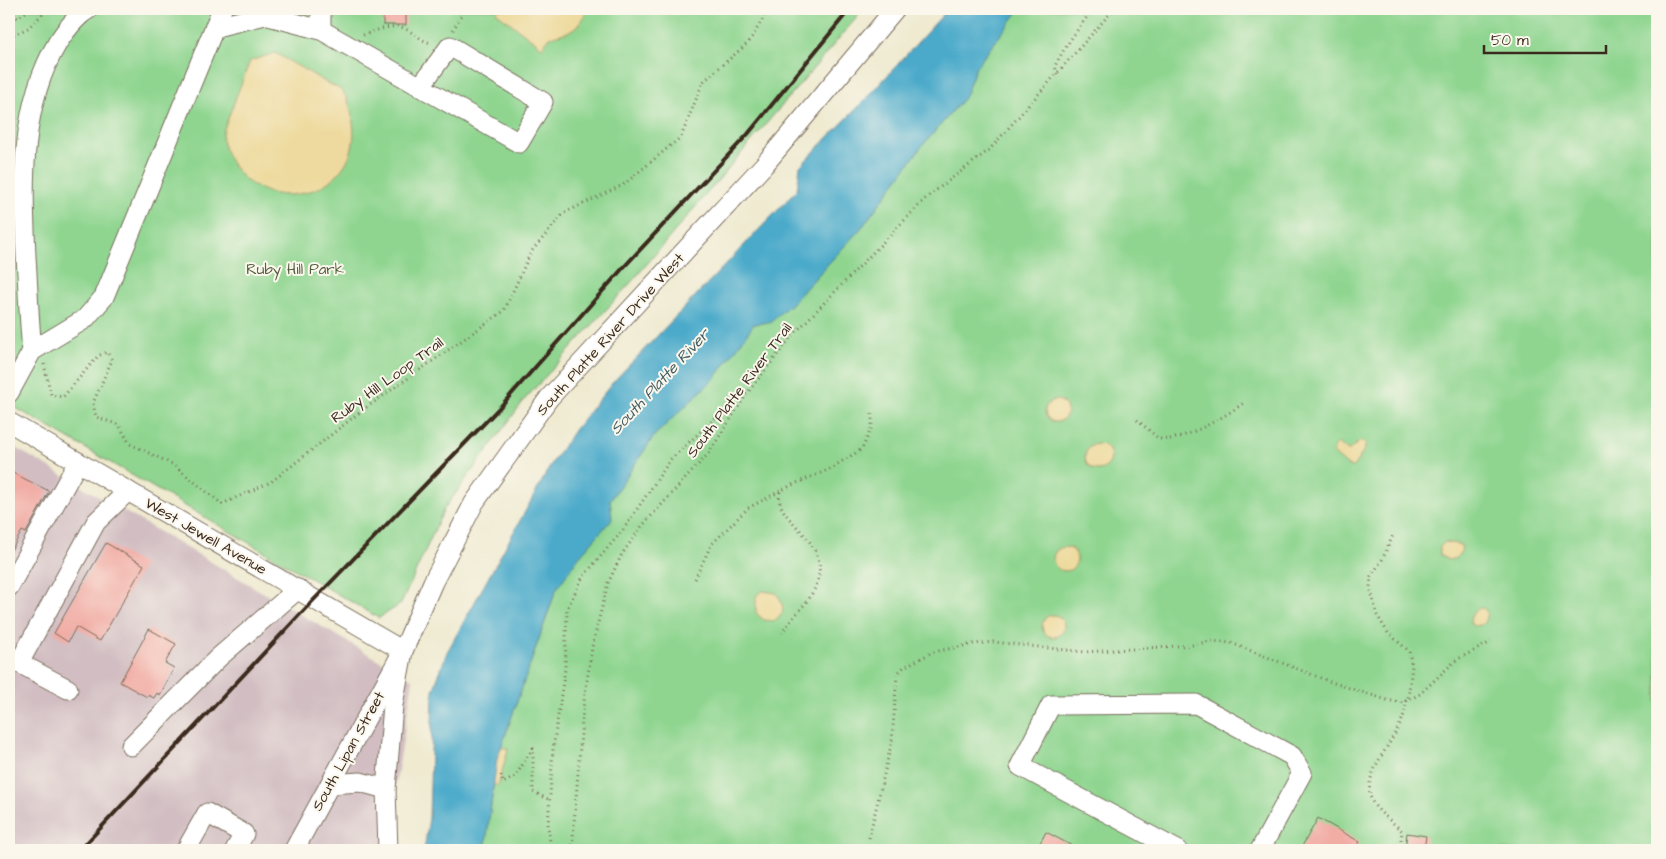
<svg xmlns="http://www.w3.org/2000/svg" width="1666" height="859" viewBox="0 0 1666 859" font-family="'Architects Daughter',sans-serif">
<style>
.industrial{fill:#d2bec2}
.green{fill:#8fd590;stroke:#658057}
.sand{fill:#eeda9e;stroke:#94825e}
.water{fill:#4baaca;stroke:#436a74}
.building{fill:#f1aca4}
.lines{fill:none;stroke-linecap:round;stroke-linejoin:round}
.minor-casing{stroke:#7a6d5c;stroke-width:21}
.path{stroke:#7a6d5c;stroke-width:3;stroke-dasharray:1 4;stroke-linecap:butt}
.minor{stroke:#fff;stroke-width:19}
.rail{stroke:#3b2a1e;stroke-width:4}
.labels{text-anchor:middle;stroke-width:4;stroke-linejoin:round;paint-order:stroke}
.park-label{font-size:15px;fill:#545d40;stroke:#fbf7ec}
.street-label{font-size:15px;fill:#3b2a1e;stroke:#fbf7ec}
.water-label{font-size:16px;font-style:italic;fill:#415d63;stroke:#fbf7ec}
</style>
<rect width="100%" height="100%" fill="#fbf7ec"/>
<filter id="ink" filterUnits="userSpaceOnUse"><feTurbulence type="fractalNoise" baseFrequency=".02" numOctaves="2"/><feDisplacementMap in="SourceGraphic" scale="10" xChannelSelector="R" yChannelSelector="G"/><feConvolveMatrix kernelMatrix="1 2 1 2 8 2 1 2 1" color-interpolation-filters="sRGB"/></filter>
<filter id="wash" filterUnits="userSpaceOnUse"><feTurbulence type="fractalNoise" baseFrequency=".0096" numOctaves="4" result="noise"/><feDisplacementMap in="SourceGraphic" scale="20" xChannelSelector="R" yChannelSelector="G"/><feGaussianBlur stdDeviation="1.12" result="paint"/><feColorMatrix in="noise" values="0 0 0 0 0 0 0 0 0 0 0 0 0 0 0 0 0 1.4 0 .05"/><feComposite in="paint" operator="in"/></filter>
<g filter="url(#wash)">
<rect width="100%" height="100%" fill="#efead0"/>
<!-- industrial -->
<polygon class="industrial" points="9,444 413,680 394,793 399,850 9,850"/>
<!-- green -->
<g class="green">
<polygon points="9,9 864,9 634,279 525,399 444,509 401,604 379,618 9,404"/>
<polygon points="1020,9 1657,9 1657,850 485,850 497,759 556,590 577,559 612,519 610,500 655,435 716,377 754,324 770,322 794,301 863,226 922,146 964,98 976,67"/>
</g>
<!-- sand -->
<g class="sand">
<polygon points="496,9 589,9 579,25 568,32 550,37 542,47 497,13"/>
<path d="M 275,53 C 292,63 309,72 325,82 C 330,85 338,87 342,91 C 349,99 352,113 353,123 C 363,187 279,220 238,172 C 229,161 222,148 222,134 L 250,61 Z"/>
<circle cx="1056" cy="411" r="11"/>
<polygon points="1360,441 1366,444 1364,451 1353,467 1348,466 1333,453 1334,447 1338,443 1348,451"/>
<circle cx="1098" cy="457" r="13"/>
<polygon points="1445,542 1461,545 1462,550 1456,558 1448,560 1440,555 1440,547"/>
<circle cx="1065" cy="559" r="12"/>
<path d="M 762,591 L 776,593 C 783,603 787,612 775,621 L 764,620 L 756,613 L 756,596 Z"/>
<path d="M 1483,608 L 1487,612 L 1485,621 L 1481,625 L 1473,626 L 1470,622 C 1471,614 1475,608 1483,608 Z"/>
<circle cx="1053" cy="626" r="11"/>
<polygon points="495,746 508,749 498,786 483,778"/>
</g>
<!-- water -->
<polygon class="water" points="948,9 1020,9 976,67 964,98 922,146 863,226 794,301 770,322 754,324 716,377 655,435 610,500 612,519 577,559 556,590 497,759 485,850 424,850 429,818 433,691 447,652 552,463 575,429 614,381 797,190 800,166 867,98"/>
<g id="blocks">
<!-- building -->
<g class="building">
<polygon points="406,10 406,25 383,25 383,11"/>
<polygon points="9,471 49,491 26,533 22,531 9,554"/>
<polygon points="106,543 144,565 100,641 76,627 68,642 54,633"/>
<polygon points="149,629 176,644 165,663 174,668 160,695 157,693 154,698 148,695 147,697 120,682"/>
<polygon points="1318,818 1360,842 1355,850 1300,850"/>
<polygon points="1046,832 1080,850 1036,850"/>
<polygon points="1407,833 1426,836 1424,850 1405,850"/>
</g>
</g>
</g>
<g filter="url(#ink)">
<use href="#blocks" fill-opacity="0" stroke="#7a6d5c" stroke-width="1"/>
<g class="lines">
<defs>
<g id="minor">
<polyline points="216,27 265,15 321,30 519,143 543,102 450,46 420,87"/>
<polyline points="321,30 321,9"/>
<path d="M 32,351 C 29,320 28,288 26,256 C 23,184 19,107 58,42 C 66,30 76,16 89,9"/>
<polyline points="9,393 32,351 85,319 104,297 222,9"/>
<polyline points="9,422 403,651 294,850"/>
<polyline points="9,587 78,462"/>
<polyline points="68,689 19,663 96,522 128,491"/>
<polyline points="131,746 218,658 298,589"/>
<polyline points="330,784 360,782 386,789"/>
<polyline points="186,850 207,813 244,834 235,850"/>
<polyline points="388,850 386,789 393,705 403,651 433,582 474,503 549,398 764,165 895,9"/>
<polyline points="1177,850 1020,766 1051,705 1196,704 1292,756 1302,773 1260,850"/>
</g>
</defs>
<!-- minor casing -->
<use href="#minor" class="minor-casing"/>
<!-- path -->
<g class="path">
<polyline points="14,9 14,16 18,18 30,9"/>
<polyline points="453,30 465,9"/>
<path d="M 363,35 C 375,31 391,24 403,28 C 414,32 420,41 432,43"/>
<polyline points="9,37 28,28 48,9"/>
<path d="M 1057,74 L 1055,66 C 1066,44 1079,28 1093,9"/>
<polyline points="44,364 51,395 63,397 98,356 107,352 112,360 93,403 96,417 119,425 130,444 172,464 222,504 271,482 364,409 504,311 531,252 564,213 623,185 681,137 703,82 749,42 769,9"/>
<path d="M 1137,420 L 1158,438 C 1177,446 1229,414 1245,402"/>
<path d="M 780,492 C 772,522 832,537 817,583 C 809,604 793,615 782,633"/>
<polyline points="695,579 711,545 748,508 794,484 828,470 862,449 872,427 872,414"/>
<polyline points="501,775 503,783 515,777 533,748 533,792 550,800"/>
<polyline points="869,838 892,741 897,674 904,667 933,652 973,644 993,642 1085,652 1193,645 1210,641 1231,643 1331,682 1387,700 1403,703 1408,699 1412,666 1409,651 1388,633 1377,615 1370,587 1371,576 1382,560 1394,533"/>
<polyline points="551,850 548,826 553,749 565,669 567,609 582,578 623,530 671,459 740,395 748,392"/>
<polyline points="572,850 583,708 592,647 608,583 622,554 642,526 708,454 748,392 792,336 926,198 989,150 1114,9"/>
<path d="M 1400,850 L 1402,831 C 1393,822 1377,812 1372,801 C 1358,769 1407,734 1406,701 L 1420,694 L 1456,660 L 1491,642"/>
</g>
<!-- minor -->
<use href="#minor" class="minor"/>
<!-- rail -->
<polyline class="rail" points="80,850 305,609 500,407 623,268 748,134 850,9"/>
</g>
</g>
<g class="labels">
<!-- park labels -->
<g class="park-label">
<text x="295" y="274">Ruby Hill Park</text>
</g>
<!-- street labels -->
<g class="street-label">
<text transform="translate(610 334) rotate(-48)" y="5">South Platte River Drive West</text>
<text transform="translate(387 380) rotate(-36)" y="5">Ruby Hill Loop Trail</text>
<text transform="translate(739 390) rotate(-53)" y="5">South Platte River Trail</text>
<text transform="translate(206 536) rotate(30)" y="5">West Jewell Avenue</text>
<text transform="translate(348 751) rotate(-61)" y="5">South Lipan Street</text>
</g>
<!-- water labels -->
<g class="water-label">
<text transform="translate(659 381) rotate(-47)" y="6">South Platte River</text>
</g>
</g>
<!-- margin -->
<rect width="1666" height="859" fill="none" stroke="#fbf7ec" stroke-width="30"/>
<!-- scale -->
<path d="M1484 45v8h122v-8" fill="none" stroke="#3b2a1e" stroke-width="2.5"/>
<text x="1491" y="45" font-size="15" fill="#3b2a1e" stroke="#fbf7ec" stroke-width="4" paint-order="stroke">50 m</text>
</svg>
